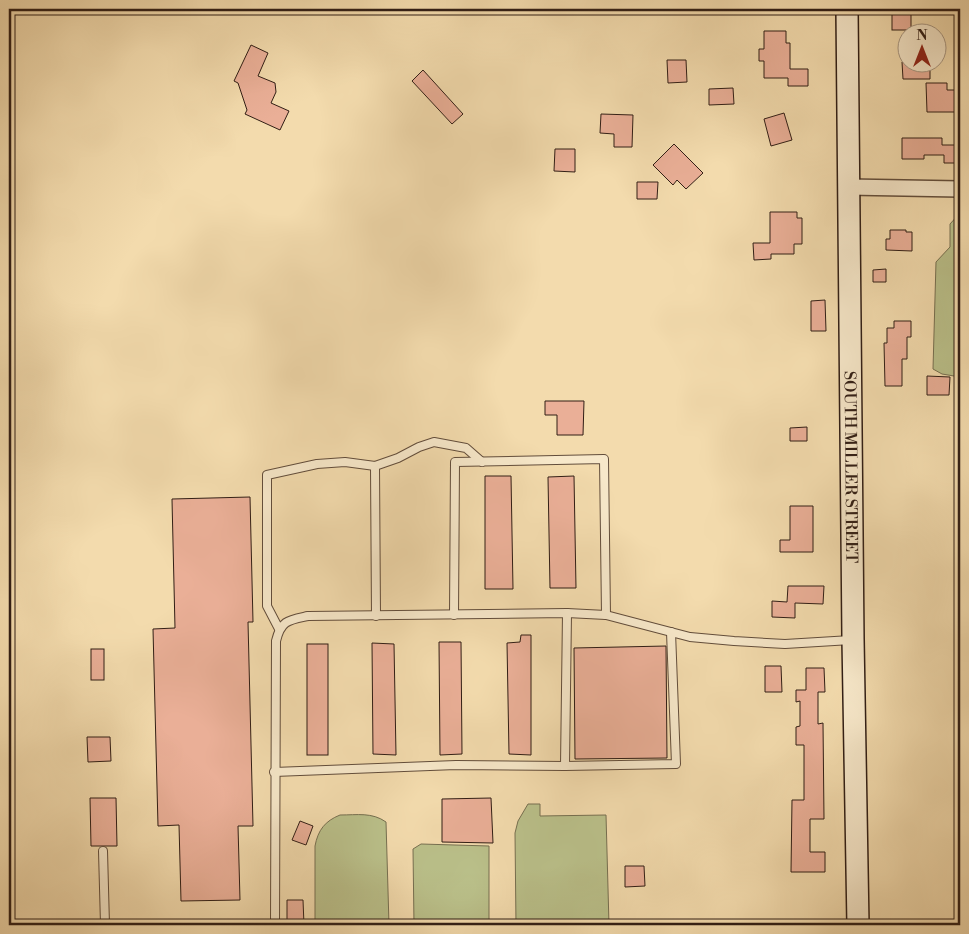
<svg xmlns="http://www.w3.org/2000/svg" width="969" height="934" viewBox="0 0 969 934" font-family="'Libre Bodoni',serif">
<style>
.green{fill:#bac08a;stroke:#766f50}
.building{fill:#eaaf97;stroke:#311e15}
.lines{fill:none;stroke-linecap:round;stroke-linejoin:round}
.lane-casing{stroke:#624d3b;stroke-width:10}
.street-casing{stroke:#624d3b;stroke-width:18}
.secondary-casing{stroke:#311e15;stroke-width:24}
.lane{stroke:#f7e8ca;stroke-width:8}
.street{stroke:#f7e8ca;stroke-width:15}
.secondary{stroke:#f7e8ca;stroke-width:21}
.labels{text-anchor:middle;stroke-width:4;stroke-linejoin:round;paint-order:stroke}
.street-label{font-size:16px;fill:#311e15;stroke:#f7e8ca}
</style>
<rect width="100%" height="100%" fill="#f3dbad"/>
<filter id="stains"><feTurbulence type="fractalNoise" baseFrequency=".004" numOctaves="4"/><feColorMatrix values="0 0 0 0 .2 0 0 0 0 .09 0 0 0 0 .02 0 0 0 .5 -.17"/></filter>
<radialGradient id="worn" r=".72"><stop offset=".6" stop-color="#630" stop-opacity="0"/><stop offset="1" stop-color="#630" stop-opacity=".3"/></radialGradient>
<!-- green -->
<g class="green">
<polygon points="960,213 960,377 942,374 933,369 936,262 950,247 950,224"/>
<polygon points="528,804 540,804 540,816 606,815 609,925 516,925 515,833 518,821"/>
<path d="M 340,815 C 357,815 372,812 386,822 L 389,925 L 315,925 L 315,846 C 318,830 325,821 340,815 Z"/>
<polygon points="421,844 489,846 489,925 414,925 413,849"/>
</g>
<!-- building -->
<g class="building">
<rect x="892" y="9" width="19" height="21"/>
<polygon points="764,31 786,31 786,43 790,43 790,69 808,69 808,86 788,86 788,78 764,78 764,61 759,61 759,49 764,49"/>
<polygon points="251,45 268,53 258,76 275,83 276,92 271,103 289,111 280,130 245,114 247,110 238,83 234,81"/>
<polygon points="667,60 686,60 687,82 668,83"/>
<polygon points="902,62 930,62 930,79 903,79"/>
<polygon points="423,70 463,114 452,124 412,81"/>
<polygon points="926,83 947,83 947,90 957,90 957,112 927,112"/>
<polygon points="733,88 734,104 709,105 709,89"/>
<polygon points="784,113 792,140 771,146 764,119"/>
<polygon points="601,114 633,115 632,147 614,147 614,134 600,133"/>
<polygon points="902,138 942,138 942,145 959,145 959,163 944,163 944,155 924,155 924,159 902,159"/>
<polygon points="674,144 703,173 686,189 677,180 673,185 653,165"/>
<polygon points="555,149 575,149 575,172 554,171"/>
<polygon points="637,182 658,182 657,199 637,199"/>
<polygon points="770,212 797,212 797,218 802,218 802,244 794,244 794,254 771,254 771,259 754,260 753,243 770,243"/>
<polygon points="890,230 906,230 906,232 912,232 912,251 886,250 886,239 890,239"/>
<polygon points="886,269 886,282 873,282 873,270"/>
<polygon points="825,300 826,331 811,331 811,301"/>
<polygon points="894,321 911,321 911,337 907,337 907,359 902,359 902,386 885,386 884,343 887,343 887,328 894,328"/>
<polygon points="927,376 950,377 949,395 927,395"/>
<polygon points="545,401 584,401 583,435 557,435 557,415 545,415"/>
<polygon points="807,427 807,441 790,441 790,428"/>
<polygon points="485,476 511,476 513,589 485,589"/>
<polygon points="574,476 576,588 550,588 548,477"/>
<polygon points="250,497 253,622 248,622 253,826 238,826 240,900 181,901 179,825 158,826 153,629 175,628 172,499"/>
<polygon points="790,506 813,506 813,552 780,552 780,540 790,540"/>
<polygon points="788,586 824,586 823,604 795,603 795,618 772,617 772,601 787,602"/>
<polygon points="521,635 531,635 531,755 509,754 507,643 520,642"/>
<polygon points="439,642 461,642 462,754 440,755"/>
<polygon points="372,643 394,644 396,755 373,754"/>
<rect x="307" y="644" width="21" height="111"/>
<polygon points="666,646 667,758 575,759 574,648"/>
<rect x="91" y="649" width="13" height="31"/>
<polygon points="765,666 781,666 782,692 765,692"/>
<polygon points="806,668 824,668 825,692 818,692 818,724 823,723 824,819 810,819 810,852 825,852 825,872 791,872 792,800 804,800 804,745 796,745 796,727 800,726 800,701 796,702 796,690 806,690"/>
<polygon points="87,737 110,737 111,761 88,762"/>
<polygon points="90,798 116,798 117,846 91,846"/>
<polygon points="491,798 493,843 442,842 442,799"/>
<polygon points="300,821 313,826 306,845 292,840"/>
<polygon points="625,866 644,866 645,886 625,887"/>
<polygon points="287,900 303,900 304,925 287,925"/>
</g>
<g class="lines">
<defs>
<g id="lane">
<polyline points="375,466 376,616"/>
<polyline points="454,615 455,462 604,459 606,615"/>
<polyline points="279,629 267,606 267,475 317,464 345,462 375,466 398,458 419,447 434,442 466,448 482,462"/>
<polyline points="565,766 567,613"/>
<polyline points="274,772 456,765 565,766 676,764 671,632"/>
<polyline points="103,851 105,925"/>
<path d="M 275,925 L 276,641 C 281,620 289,620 308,616 L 567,613 L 606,615 L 690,637 L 734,641 L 785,644 L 851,640"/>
</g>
<polyline id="street" points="848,187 960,189"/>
<g id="secondary">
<path id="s1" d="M 847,9 L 853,639 L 858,925"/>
</g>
</defs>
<!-- lane casing -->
<use href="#lane" class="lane-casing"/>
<!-- street casing -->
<use href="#street" class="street-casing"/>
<!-- secondary casing -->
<use href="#secondary" class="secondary-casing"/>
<!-- lane -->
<use href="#lane" class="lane"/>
<!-- street -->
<use href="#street" class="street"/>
<!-- secondary -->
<use href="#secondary" class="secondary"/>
</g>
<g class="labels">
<!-- street labels -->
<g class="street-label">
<text dy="6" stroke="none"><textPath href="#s1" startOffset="458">SOUTH MILLER STREET</textPath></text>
</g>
</g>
<!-- margin -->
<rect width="969" height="934" fill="none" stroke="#f3dbad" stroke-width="30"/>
<rect x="10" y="10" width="949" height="914" fill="none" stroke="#311e15" stroke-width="2.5"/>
<rect x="15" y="15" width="939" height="904" fill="none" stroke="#311e15"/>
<!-- north arrow -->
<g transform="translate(922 48)"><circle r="24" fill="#f7e8ca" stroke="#a89782"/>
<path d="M0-4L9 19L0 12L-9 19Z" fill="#8f2418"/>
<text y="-8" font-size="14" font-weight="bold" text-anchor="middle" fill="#311e15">N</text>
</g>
<rect width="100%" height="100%" filter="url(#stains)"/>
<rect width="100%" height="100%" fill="url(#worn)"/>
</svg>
